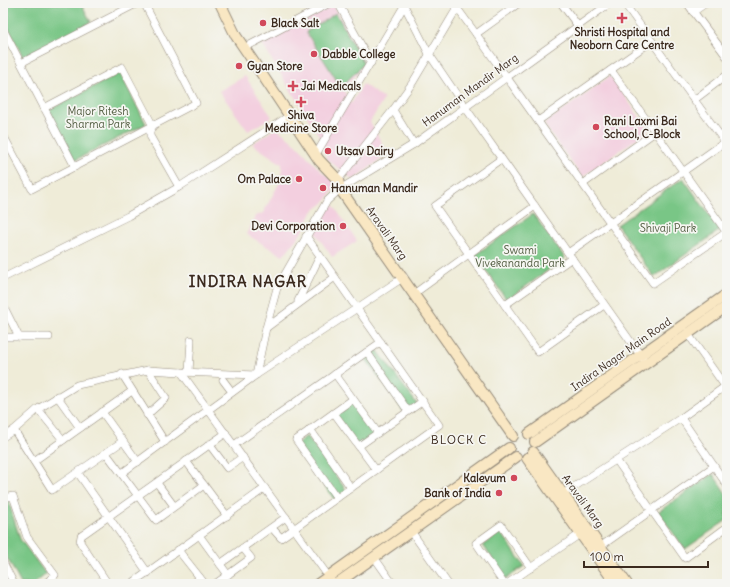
<svg xmlns="http://www.w3.org/2000/svg" width="730" height="587" viewBox="0 0 730 587" font-family="Delius,sans-serif">
<style>
.built{fill:#f3cfdf}
.green{fill:#79c686;stroke:#5a7852}
.lines{fill:none;stroke-linecap:round;stroke-linejoin:round}
.street-casing{stroke:#958b7b;stroke-width:8}
.secondary-casing{stroke:#958b7b;stroke-width:12}
.street{stroke:#fff;stroke-width:7}
.secondary{stroke:#f9e7c3;stroke-width:10}
.poi-dot{fill:#d1495b;stroke:#f6f6f2;stroke-width:1.5}
.labels{text-anchor:middle;stroke-width:3.5;stroke-linejoin:round;paint-order:stroke}
.poi-label{font-size:11px;font-weight:bold;fill:#3b2a1e;stroke:#f6f6f2;text-anchor:start}
.street-label{font-size:11px;fill:#3b2a1e;stroke:#f6f6f2}
.park-label{font-size:11px;fill:#4e593d;stroke:#f6f6f2}
.neighbourhood-label{font-size:12px;letter-spacing:1px;fill:#3b2a1e;stroke:#f6f6f2}
.district-label{font-size:15px;font-weight:bold;letter-spacing:1px;fill:#3b2a1e;stroke:#f6f6f2}
</style>
<rect width="100%" height="100%" fill="#f6f6f2"/>
<filter id="ink" filterUnits="userSpaceOnUse"><feTurbulence type="fractalNoise" baseFrequency=".025" numOctaves="2"/><feDisplacementMap in="SourceGraphic" scale="8" xChannelSelector="R" yChannelSelector="G"/><feConvolveMatrix kernelMatrix="1 2 1 2 8 2 1 2 1" color-interpolation-filters="sRGB"/></filter>
<filter id="wash" filterUnits="userSpaceOnUse"><feTurbulence type="fractalNoise" baseFrequency=".012" numOctaves="4" result="noise"/><feDisplacementMap in="SourceGraphic" scale="16" xChannelSelector="R" yChannelSelector="G"/><feGaussianBlur stdDeviation="0.9" result="paint"/><feColorMatrix in="noise" values="0 0 0 0 0 0 0 0 0 0 0 0 0 0 0 0 0 1.4 0 .05"/><feComposite in="paint" operator="in"/></filter>
<g filter="url(#wash)">
<rect width="100%" height="100%" fill="#efecd8"/>
<!-- built -->
<g class="built">
<polygon points="334,5 366,65 343,89 351,104 363,84 384,99 370,122 388,154 353,180 327,159 321,139 262,44"/>
<polygon points="245,76 272,117 248,131 219,91"/>
<polygon points="610,76 649,130 582,177 544,124"/>
<polygon points="276,128 292,140 321,171 338,184 324,203 312,212 305,228 283,256 246,234 256,216 263,213 281,180 282,164 252,144"/>
<polygon points="330,200 357,241 332,257 312,228"/>
</g>
<!-- green -->
<g class="green">
<polygon points="6,3 81,3 91,22 23,57 3,18 3,4"/>
<polygon points="336,13 364,64 341,87 306,32"/>
<polygon points="120,73 146,124 75,160 49,110"/>
<polygon points="683,178 720,230 654,277 617,225"/>
<polygon points="533,214 565,258 507,300 475,255"/>
<polygon points="377,350 417,404 405,413 365,358"/>
<polygon points="353,403 375,434 358,446 336,416"/>
<polygon points="307,436 346,490 334,499 295,445"/>
<polygon points="713,474 727,495 727,520 685,549 658,512"/>
<polygon points="8,500 20,539 46,574 34,584 21,584 3,550 3,501"/>
<polygon points="501,532 524,566 506,579 483,545"/>
</g>
</g>
<g filter="url(#ink)">
<g class="lines">
<defs>
<g id="street">
<polyline points="338,3 371,63"/>
<polyline points="403,3 429,54 465,107 643,359"/>
<polyline points="561,3 578,26"/>
<polyline points="624,3 727,145"/>
<polyline points="687,3 727,57"/>
<polyline points="457,8 476,34 519,3"/>
<polyline points="693,12 706,3"/>
<polyline points="3,29 75,167"/>
<polyline points="476,34 653,283 727,232"/>
<polyline points="244,48 330,3"/>
<polyline points="21,63 138,3"/>
<polyline points="611,70 727,233"/>
<polyline points="694,100 727,75"/>
<polyline points="44,108 122,67 153,126 150,131 150,136 179,187"/>
<polyline points="393,110 414,144"/>
<polyline points="538,121 652,41"/>
<polyline points="3,135 32,189 196,103 144,3"/>
<polyline points="315,156 404,6"/>
<polyline points="501,159 435,206 538,352 604,305"/>
<polyline points="338,180 393,110 413,82 460,3"/>
<polyline points="583,184 655,132"/>
<polyline points="568,253 725,142"/>
<polyline points="3,278 128,216 179,187 289,116"/>
<polyline points="415,293 535,206"/>
<polyline points="298,301 320,256"/>
<polyline points="3,305 19,337"/>
<polyline points="505,305 572,258"/>
<polyline points="266,328 335,277"/>
<polyline points="688,334 727,389"/>
<polyline points="3,337 49,337"/>
<polyline points="367,352 408,411"/>
<polyline points="181,372 256,375 266,328 277,288 327,201 340,189 414,144 610,3"/>
<polyline points="189,372 191,340"/>
<polyline points="122,374 165,442"/>
<polyline points="335,374 378,433"/>
<polyline points="223,380 232,392"/>
<polyline points="57,396 80,428"/>
<polyline points="38,409 63,440"/>
<polyline points="102,412 138,462"/>
<polyline points="334,413 376,470"/>
<polyline points="147,415 166,398 148,370"/>
<polyline points="681,418 727,485"/>
<polyline points="310,429 351,488"/>
<polyline points="14,430 52,490 123,441"/>
<polyline points="3,437 14,430 38,409 77,385 148,370 181,372 331,580"/>
<polyline points="209,444 227,468 243,457"/>
<polyline points="234,445 381,342"/>
<polyline points="359,446 423,401"/>
<polyline points="106,453 156,520 204,485"/>
<polyline points="34,461 132,391"/>
<polyline points="186,461 227,516"/>
<polyline points="617,461 685,558 727,527"/>
<polyline points="78,473 148,573"/>
<polyline points="122,473 256,375 404,277"/>
<polyline points="157,483 174,506"/>
<polyline points="563,494 681,418 727,385"/>
<polyline points="3,498 13,496 27,537 55,575 45,584"/>
<polyline points="337,498 296,440 353,399"/>
<polyline points="272,528 281,538 439,425 306,236"/>
<polyline points="411,531 448,584"/>
<polyline points="199,535 228,575"/>
<polyline points="597,549 714,466"/>
<polyline points="178,550 205,584"/>
<polyline points="374,557 393,584"/>
<polyline points="3,562 14,584"/>
<polyline points="220,564 286,517"/>
<polyline points="108,584 80,542 81,536 226,433"/>
<polyline points="131,584 265,488"/>
<polyline points="192,584 200,578"/>
<polyline points="215,584 251,558 243,548"/>
<polyline points="504,584 476,543 501,525 531,568"/>
<polyline points="507,584 583,532"/>
</g>
<g id="secondary">
<polyline points="220,3 236,36 255,64 319,160 338,180 340,189 513,436"/>
<polyline points="529,434 727,294"/>
<polyline points="535,442 727,306"/>
<polyline points="533,452 627,584"/>
<polyline points="527,458 616,584"/>
<polyline points="318,584 509,448"/>
<polyline points="336,584 516,457"/>
</g>
</defs>
<!-- street casing -->
<use href="#street" class="street-casing"/>
<!-- secondary casing -->
<use href="#secondary" class="secondary-casing"/>
<!-- street -->
<use href="#street" class="street"/>
<!-- secondary -->
<use href="#secondary" class="secondary"/>
</g>
</g>
<!-- markers -->
<g class="poi-dot">
<path d="M620 12h4v4h4v4h-4v4h-4v-4h-4v-4h4z"/>
<circle cx="263" cy="23" r="4"/>
<circle cx="314" cy="54" r="4"/>
<circle cx="239" cy="66" r="4"/>
<path d="M291 80h4v4h4v4h-4v4h-4v-4h-4v-4h4z"/>
<path d="M299 96h4v4h4v4h-4v4h-4v-4h-4v-4h4z"/>
<circle cx="596" cy="127" r="4"/>
<circle cx="328" cy="151" r="4"/>
<circle cx="299" cy="179" r="4"/>
<circle cx="323" cy="188" r="4"/>
<circle cx="343" cy="226" r="4"/>
<circle cx="514" cy="478" r="4"/>
<circle cx="499" cy="493" r="4"/>
</g>
<g class="labels">
<!-- poi labels -->
<g class="poi-label">
<text x="271" y="27">Black Salt</text>
<text x="622" y="36" text-anchor="middle">Shristi Hospital and<tspan x="622" dy="13">Neoborn Care Centre</tspan></text>
<text x="322" y="58">Dabble College</text>
<text x="247" y="70">Gyan Store</text>
<text x="301" y="90">Jai Medicals</text>
<text x="301" y="119" text-anchor="middle">Shiva<tspan x="301" dy="13">Medicine Store</tspan></text>
<text x="604" y="125">Rani Laxmi Bai<tspan x="604" dy="13">School, C-Block</tspan></text>
<text x="336" y="155">Utsav Dairy</text>
<text x="291" y="183" text-anchor="end">Om Palace</text>
<text x="331" y="192">Hanuman Mandir</text>
<text x="335" y="230" text-anchor="end">Devi Corporation</text>
<text x="506" y="482" text-anchor="end">Kalevum</text>
<text x="491" y="497" text-anchor="end">Bank of India</text>
</g>
<!-- street labels -->
<g class="street-label">
<text transform="translate(470 90) rotate(-36)" y="4">Hanuman Mandir Marg</text>
<text transform="translate(387 233) rotate(55)" y="4">Aravali Marg</text>
<text transform="translate(621 354) rotate(-35)" y="4">Indira Nagar Main Road</text>
<text transform="translate(583 501) rotate(54)" y="4">Aravali Marg</text>
</g>
<!-- park labels -->
<g class="park-label">
<text x="98" y="115">Major Ritesh<tspan x="98" dy="13">Sharma Park</tspan></text>
<text x="668" y="232">Shivaji Park</text>
<text x="520" y="254">Swami<tspan x="520" dy="13">Vivekananda Park</tspan></text>
</g>
<!-- neighbourhood labels -->
<g class="neighbourhood-label">
<text x="459" y="444">BLOCK C</text>
</g>
<!-- district labels -->
<g class="district-label">
<text x="248" y="287">INDIRA NAGAR</text>
</g>
</g>
<!-- margin -->
<rect width="730" height="587" fill="none" stroke="#f6f6f2" stroke-width="16"/>
<!-- scale -->
<path d="M584 561v6h124v-6" fill="none" stroke="#3b2a1e" stroke-width="2"/>
<text x="590" y="561" font-size="12" fill="#3b2a1e" stroke="#f6f6f2" stroke-width="3" paint-order="stroke">100 m</text>
</svg>
